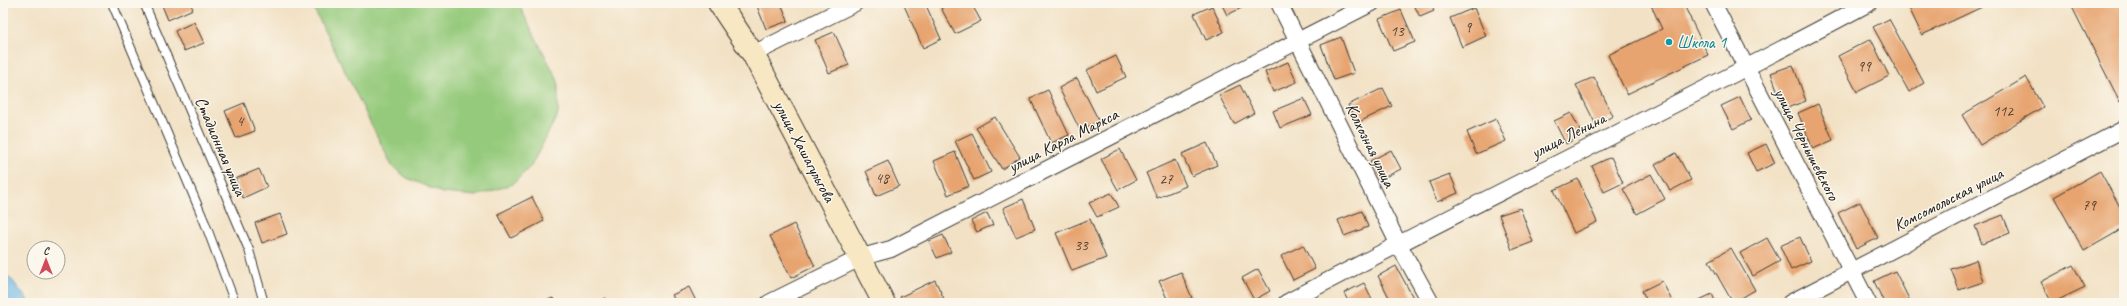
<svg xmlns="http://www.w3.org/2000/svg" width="2127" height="306" viewBox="0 0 2127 306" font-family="Caveat,sans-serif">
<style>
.green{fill:#95ca7c;stroke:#58734c}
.water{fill:#6bb5e3;stroke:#446880}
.building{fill:#e7a470}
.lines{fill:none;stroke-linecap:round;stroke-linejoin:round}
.lane-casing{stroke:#3c3a35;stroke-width:10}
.street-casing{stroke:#3c3a35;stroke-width:18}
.secondary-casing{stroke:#3c3a35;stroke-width:24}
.lane{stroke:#fff;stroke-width:8}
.street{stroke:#fff;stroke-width:16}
.secondary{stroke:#f8e7c3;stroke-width:22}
.culture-dot{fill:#0f9aa8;stroke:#fbf7ec;stroke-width:1.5}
.labels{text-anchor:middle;stroke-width:3;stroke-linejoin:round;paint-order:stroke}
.number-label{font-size:15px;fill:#4f3e31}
.culture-label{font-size:17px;fill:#0d838f;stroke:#fbf7ec;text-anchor:start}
.street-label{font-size:17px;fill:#1c1c1c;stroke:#fbf7ec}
</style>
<rect width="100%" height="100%" fill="#fbf7ec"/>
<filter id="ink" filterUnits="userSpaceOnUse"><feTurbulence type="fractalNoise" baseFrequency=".025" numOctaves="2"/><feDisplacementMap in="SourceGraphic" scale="8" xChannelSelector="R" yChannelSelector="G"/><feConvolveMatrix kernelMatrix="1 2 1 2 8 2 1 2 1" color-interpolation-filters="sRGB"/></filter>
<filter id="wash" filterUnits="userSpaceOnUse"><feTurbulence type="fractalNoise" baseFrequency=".012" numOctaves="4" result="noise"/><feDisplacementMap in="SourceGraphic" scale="16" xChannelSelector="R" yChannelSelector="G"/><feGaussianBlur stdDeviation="0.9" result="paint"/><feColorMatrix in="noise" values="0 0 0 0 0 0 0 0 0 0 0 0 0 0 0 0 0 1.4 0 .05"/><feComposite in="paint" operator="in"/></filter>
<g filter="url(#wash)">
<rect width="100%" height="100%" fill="#f2e1c4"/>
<!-- green -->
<polygon class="green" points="311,3 518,3 558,81 558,114 531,166 513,184 476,196 442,193 407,178 392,166"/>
<!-- water -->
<polygon class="water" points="3,272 12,280 30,303 3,303"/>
<g id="blocks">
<!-- building -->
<g class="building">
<polygon points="161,3 190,3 193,9 168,20"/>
<polygon points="763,3 781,3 788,21 766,29 757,6"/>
<polygon points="903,3 925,3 941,39 923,48"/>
<polygon points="951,3 971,3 981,21 955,34 941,8"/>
<polygon points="1221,3 1252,3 1227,15"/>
<polygon points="1413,3 1430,3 1434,11 1420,17"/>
<polygon points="1650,3 1683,3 1708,55 1627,94 1608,55 1662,29"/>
<polygon points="1915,3 1980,3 1982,7 1922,35 1908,6"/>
<polygon points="2070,3 2124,3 2124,100 2120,102"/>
<polygon points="1212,6 1224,32 1206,40 1194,14"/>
<polygon points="1474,8 1486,36 1462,47 1450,18"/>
<polygon points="1401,10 1415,42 1393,51 1379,19"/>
<polygon points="1889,19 1924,83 1909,92 1873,27"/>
<polygon points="194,22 204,43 184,51 175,31"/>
<polygon points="834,32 849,65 829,73 815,40"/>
<polygon points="1341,37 1354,73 1334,80 1321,45"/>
<polygon points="1871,39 1889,76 1857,92 1838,56"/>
<polygon points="1116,56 1126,77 1096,91 1087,70"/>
<polygon points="1288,62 1297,82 1273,92 1265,72"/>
<polygon points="1793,65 1806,101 1784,109 1771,73"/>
<polygon points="1594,77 1613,116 1596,125 1576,85"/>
<polygon points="2026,77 2043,107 1980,145 1962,115"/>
<polygon points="1077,78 1099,121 1080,130 1059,88"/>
<polygon points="1240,85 1254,113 1234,124 1219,95"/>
<polygon points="1383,88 1392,106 1357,123 1348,105"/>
<polygon points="1048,90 1069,135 1051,143 1030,98"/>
<polygon points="1740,97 1751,120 1733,129 1721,106"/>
<polygon points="1304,98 1312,115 1280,128 1273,111"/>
<polygon points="244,103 255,131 236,138 225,111"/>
<polygon points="1818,104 1833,140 1813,149 1798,113"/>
<polygon points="1571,113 1583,135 1566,144 1554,121"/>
<polygon points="995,117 1020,157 1002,169 976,128"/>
<polygon points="1496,119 1506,141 1476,154 1467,132"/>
<polygon points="972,133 991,172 974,180 955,141"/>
<polygon points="1207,143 1217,165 1192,176 1182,154"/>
<polygon points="1766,144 1775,163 1756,172 1747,153"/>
<polygon points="1120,149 1136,180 1118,190 1101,159"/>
<polygon points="1391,150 1401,169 1379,180 1370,161"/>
<polygon points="955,152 969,186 948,195 934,161"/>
<polygon points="1676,153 1691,180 1670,191 1655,165"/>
<polygon points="1611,157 1623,183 1604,192 1592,166"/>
<polygon points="1175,160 1186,186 1157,198 1146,173"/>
<polygon points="888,161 899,186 876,196 866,171"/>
<polygon points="259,169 267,187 243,198 235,179"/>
<polygon points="2100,171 2124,214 2124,228 2084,251 2054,197"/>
<polygon points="1450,174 1458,193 1437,202 1429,182"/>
<polygon points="1651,174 1665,199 1637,214 1623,189"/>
<polygon points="1578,179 1597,222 1574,233 1554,190"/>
<polygon points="1111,193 1119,207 1097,217 1089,203"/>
<polygon points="532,197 544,221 511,238 498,214"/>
<polygon points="1023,199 1035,229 1016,237 1003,208"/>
<polygon points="1860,202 1878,238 1856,249 1838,213"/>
<polygon points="1520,208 1533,242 1512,250 1499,215"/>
<polygon points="1362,211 1368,227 1344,236 1338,220"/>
<polygon points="987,213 993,225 977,232 971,221"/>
<polygon points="280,214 287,234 262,243 255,223"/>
<polygon points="2003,215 2010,233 1982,244 1975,226"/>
<polygon points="1090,219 1106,258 1072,271 1056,233"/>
<polygon points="794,224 815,266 791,278 770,236"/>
<polygon points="943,235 951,252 937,258 929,241"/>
<polygon points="1800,237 1811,261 1791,270 1780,246"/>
<polygon points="1767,238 1780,261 1753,276 1740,253"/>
<polygon points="1303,245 1315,269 1293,280 1281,256"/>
<polygon points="1731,248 1755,290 1733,303 1709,261"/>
<polygon points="1976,260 1983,282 1959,290 1951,269"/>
<polygon points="2073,265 2085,287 2052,303 2041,282"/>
<polygon points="1396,266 1416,303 1392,303 1378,276"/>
<polygon points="1258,269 1270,291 1254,300 1242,278"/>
<polygon points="1895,271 1911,303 1884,303 1874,281"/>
<polygon points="1181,272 1192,298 1179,303 1169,303 1159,281"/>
<polygon points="935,280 946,303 903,303 900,297"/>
<polygon points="1662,281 1673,303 1648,303 1642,291"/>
<polygon points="1364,283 1372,299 1363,303 1349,303 1344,293"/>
<polygon points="689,287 697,303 676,303 672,295"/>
<polygon points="1712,294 1716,303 1693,303"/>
<polygon points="553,298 555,303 539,303"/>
<polygon points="606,298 608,303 593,303"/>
</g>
</g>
</g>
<g filter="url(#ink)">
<use href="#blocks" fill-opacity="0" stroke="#3c3a35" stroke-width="1"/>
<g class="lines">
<defs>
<g id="lane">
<polyline points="112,3 205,223 235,303"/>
<polyline points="144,3 249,250 264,303"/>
</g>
<g id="street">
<polyline points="1279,3 1398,243 1431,303"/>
<polyline points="1713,3 1868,303"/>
<polyline points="753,54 855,3"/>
<polyline points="769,303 862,257 891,249 1372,3"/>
<path d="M 1286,303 C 1479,200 1676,107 1869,3"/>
<polyline points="1790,303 2124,129"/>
</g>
<polyline id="secondary" points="719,3 753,54 884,303"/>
</defs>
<!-- lane casing -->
<use href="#lane" class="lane-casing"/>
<!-- street casing -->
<use href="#street" class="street-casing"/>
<!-- secondary casing -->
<use href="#secondary" class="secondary-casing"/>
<!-- lane -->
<use href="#lane" class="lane"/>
<!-- street -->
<use href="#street" class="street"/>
<!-- secondary -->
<use href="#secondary" class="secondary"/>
</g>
</g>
<!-- markers -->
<circle class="culture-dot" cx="1669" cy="42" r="4"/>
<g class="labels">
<!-- number labels -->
<g class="number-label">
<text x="1468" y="32">9</text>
<text x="1397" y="36">13</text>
<text x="1864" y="71">99</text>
<text x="2003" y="116">112</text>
<text x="240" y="126">4</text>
<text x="882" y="183">48</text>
<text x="1166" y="184">27</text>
<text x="2089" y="210">79</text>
<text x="1081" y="250">33</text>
</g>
<!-- culture labels -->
<g class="culture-label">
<text x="1677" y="48">Школа 1</text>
</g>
<!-- street labels -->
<g class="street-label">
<text transform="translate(1568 135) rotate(-27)" y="6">улица Ленина</text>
<text transform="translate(1063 140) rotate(-27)" y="6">улица Карла Маркса</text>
<text transform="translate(1807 144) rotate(63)" y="6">улица Чернышевского</text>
<text transform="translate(1371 145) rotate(64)" y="6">Колхозная улица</text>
<text transform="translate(221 146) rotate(67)" y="6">Стадионная улица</text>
<text transform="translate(805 151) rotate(62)" y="6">улица Хашагульгова</text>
<text transform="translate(1948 199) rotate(-27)" y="6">Комсомольская улица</text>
</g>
</g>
<!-- margin -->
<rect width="2127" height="306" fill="none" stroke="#fbf7ec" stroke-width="16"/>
<!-- north arrow -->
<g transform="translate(46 260)"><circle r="19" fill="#fbf7ec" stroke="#a29f99"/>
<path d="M0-3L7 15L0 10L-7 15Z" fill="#d1495b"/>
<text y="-6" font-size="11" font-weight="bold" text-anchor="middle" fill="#1c1c1c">С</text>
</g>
</svg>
